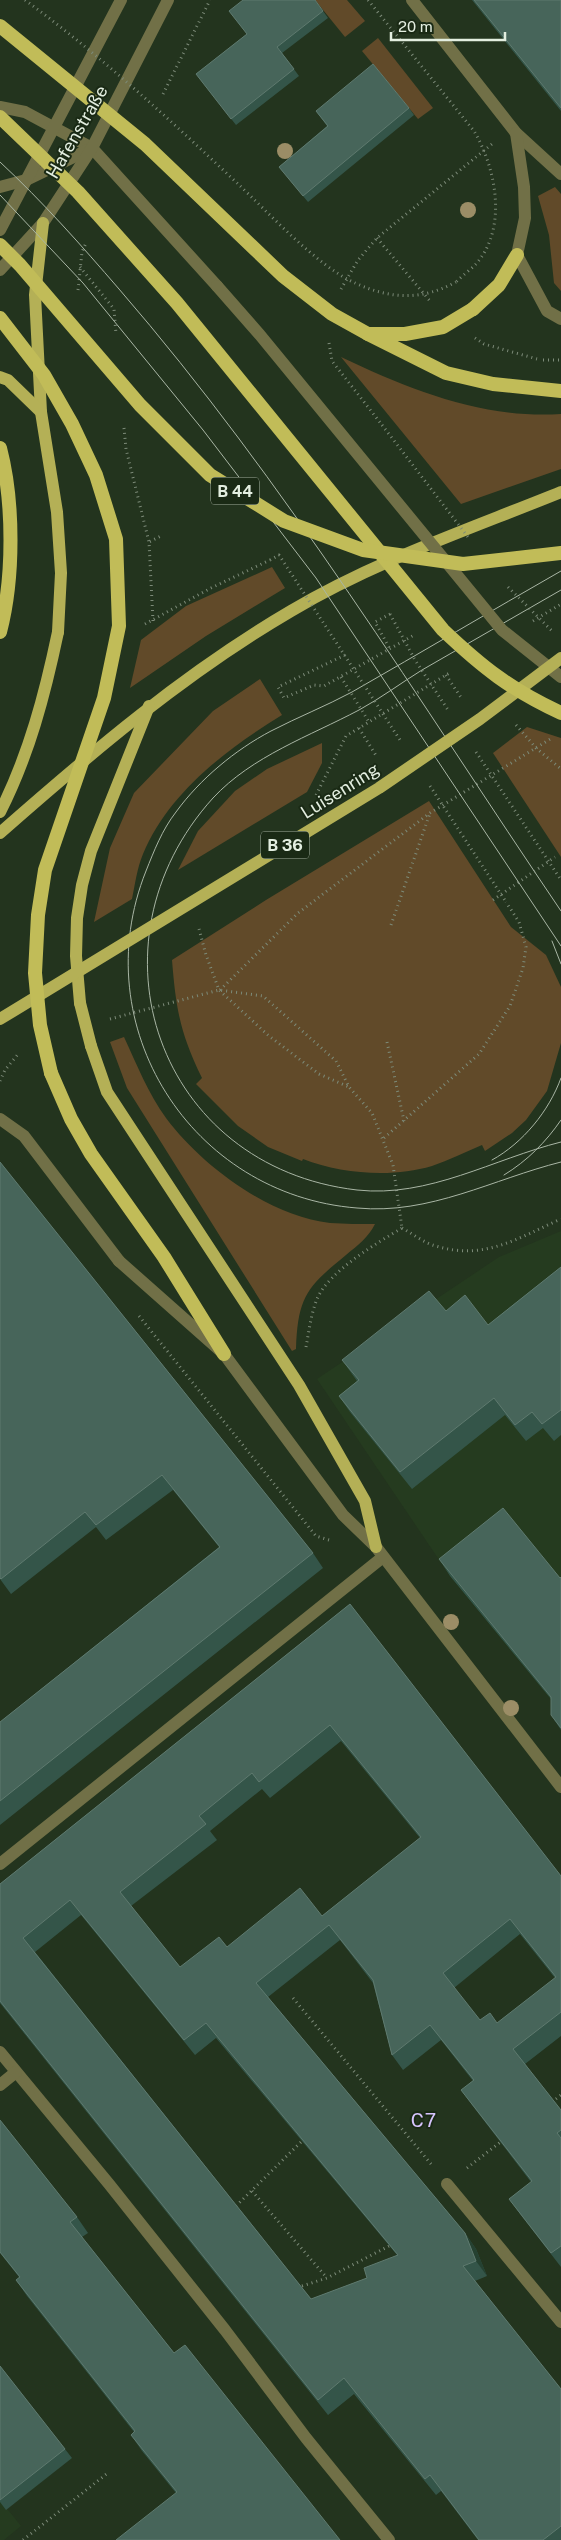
<svg xmlns="http://www.w3.org/2000/svg" width="561" height="2540" viewBox="0 0 561 2540" font-family="'Public Sans',sans-serif">
<style>
.built{fill:#253b1f}
.green{fill:#614a29}
.lines{fill:none;stroke-linecap:round;stroke-linejoin:round}
.path{stroke:#7d8b79;stroke-width:3;stroke-dasharray:1 4;stroke-linecap:butt}
.service{stroke:#717047;stroke-width:12}
.minor{stroke:#717047;stroke-width:12}
.tertiary{stroke:#717047;stroke-width:12}
.primary{stroke:#b4b056;stroke-width:12}
.trunk{stroke:#c1bc58;stroke-width:14}
.tram{stroke:#a9b6a5;stroke-width:1}
.path-bridge{stroke:#7d8b79;stroke-width:3;stroke-dasharray:1 4;stroke-linecap:butt}
.minor-bridge{stroke:#717047;stroke-width:12}
.primary-bridge{stroke:#b4b056;stroke-width:12}
.trunk-bridge{stroke:#c1bc58;stroke-width:14}
.tree{fill:#9b8d66}
.wall{fill:#345549;fill-rule:evenodd}
.shaded-wall{fill:#254131}
.building{fill:#47655a;stroke:#5f7a6f;fill-rule:evenodd}
.labels{text-anchor:middle;stroke-width:4;stroke-linejoin:round;paint-order:stroke}
.shield{fill:#1a2a15;stroke:#a7b3a3;stroke-width:1}
.shield-label{font-size:16px;font-weight:bold;fill:#e3eee0}
.street-label{font-size:18px;fill:#e3eee0;stroke:#1a2a15}
.neighbourhood-label{font-size:19px;letter-spacing:1px;fill:#d6c4fd;stroke:#1a2a15}
</style>
<rect width="100%" height="100%" fill="#23341e"/>
<!-- built -->
<g class="built">
<polygon points="561,1231 561,1712 450,1576 317,1379 499,1257"/>
<polygon points="0,2500 21,2526 4,2540 0,2540"/>
</g>
<!-- green -->
<g class="green">
<polygon points="315,0 347,0 365,21 345,37"/>
<polygon points="378,38 433,108 418,119 362,51"/>
<polygon points="555,187 561,194 561,291 554,283 549,235 538,196"/>
<path d="M 341,357 C 411,390 482,419 561,414 L 561,469 L 461,504 Z"/>
<polygon points="272,567 285,588 206,636 130,688 141,640 186,606"/>
<path d="M 260,679 L 282,715 C 227,749 169,792 143,854 C 137,868 135,885 132,899 L 94,922 L 110,848 L 134,793 L 213,711 Z"/>
<polygon points="527,727 561,738 561,857 493,753"/>
<polygon points="322,743 322,763 307,792 178,870 198,831 235,791 267,769"/>
<path d="M 429,801 L 511,927 L 546,955 L 561,987 L 561,1043 L 547,1091 L 526,1120 L 512,1133 L 485,1151 L 482,1145 C 465,1152 449,1160 432,1166 C 392,1178 342,1174 303,1159 L 302,1161 L 268,1147 L 238,1126 L 196,1084 L 202,1078 C 180,1033 176,1009 172,960 L 266,900 Z"/>
<path d="M 124,1037 C 137,1065 148,1093 166,1118 C 202,1166 269,1216 330,1223 C 345,1224 360,1224 375,1224 C 368,1238 358,1245 346,1255 C 307,1287 298,1296 296,1349 L 292,1351 L 127,1088 L 110,1042 Z"/>
</g>
<g class="lines">
<!-- path -->
<g class="path">
<path d="M 368,0 L 474,131 C 496,168 508,228 476,264 C 470,270 462,276 456,282"/>
<polyline points="163,94 210,0"/>
<polyline points="377,238 430,301"/>
<polyline points="80,267 114,309 116,334"/>
<polyline points="341,289 358,260 377,238 492,144"/>
<polyline points="78,290 82,252 86,243"/>
<polyline points="475,338 484,344 537,359"/>
<polyline points="329,343 332,361 382,425"/>
<polyline points="543,360 561,360"/>
<polyline points="124,428 126,449 149,542"/>
<polyline points="390,614 375,622 390,649"/>
<polyline points="153,621 149,542 163,535"/>
<polyline points="533,621 561,604"/>
<polyline points="145,624 211,588 270,560"/>
<polyline points="345,655 278,687 284,698 314,685 324,686 414,635"/>
<polyline points="446,675 462,699"/>
<polyline points="341,677 369,722"/>
<polyline points="516,725 536,748 561,769"/>
<polyline points="359,728 377,757"/>
<polyline points="316,795 346,736 451,672"/>
<polyline points="493,900 555,857"/>
<polyline points="391,925 430,813"/>
<polyline points="199,929 206,955 219,990 269,1036 319,1074 349,1087"/>
<polyline points="220,990 298,913 430,813 552,738"/>
<polyline points="110,1019 219,990 263,996 336,1061 349,1087 372,1113 393,1165 402,1228"/>
<polyline points="387,1042 404,1121"/>
<polyline points="0,1081 5,1070 19,1053"/>
<polyline points="384,1138 479,1054 510,1006 523,968 526,947 519,922 506,902"/>
<path d="M 402,1228 C 413,1234 424,1243 436,1246 C 484,1261 518,1238 561,1219"/>
<polyline points="139,1316 316,1536 329,1540"/>
<path d="M 306,1347 C 309,1331 311,1314 317,1299 C 329,1271 377,1243 402,1228"/>
<polyline points="293,1998 431,2164"/>
<polyline points="552,2102 561,2095"/>
<polyline points="467,2168 503,2140"/>
<polyline points="252,2191 327,2278"/>
<polyline points="236,2206 302,2141"/>
<polyline points="302,2286 327,2278 393,2244"/>
<polyline points="23,2540 109,2472"/>
</g>
<!-- service -->
<polyline class="service" points="447,2184 561,2322"/>
<!-- minor -->
<g class="minor">
<polyline points="412,0 516,133 561,174"/>
<polyline points="0,107 25,112 92,148 217,286"/>
<polyline points="516,133 524,187 525,218 517,255 547,311 561,319"/>
<polyline points="0,187 26,180 92,148"/>
<polyline points="0,230 121,0"/>
<polyline points="0,270 43,223 92,148 168,0"/>
<polyline points="0,1119 24,1136 119,1261"/>
<polyline points="0,1864 383,1557"/>
<polyline points="0,2052 109,2184 225,2330 306,2438 389,2540"/>
<polyline points="0,2085 16,2072"/>
</g>
<!-- tertiary -->
<polyline class="tertiary" points="119,1261 224,1354 343,1515 376,1547 561,1787"/>
<!-- primary -->
<g class="primary">
<polyline points="43,223 35,295 41,412 57,512 61,573 58,632"/>
<polyline points="0,377 8,380 41,412"/>
<path d="M 0,833 C 92,752 185,673 291,611 C 375,561 470,529 561,492"/>
<polyline points="80,1003 76,956 77,918 82,885 91,851 149,706"/>
<polyline points="91,1046 107,1092 299,1385 365,1501 376,1547"/>
</g>
<!-- trunk -->
<g class="trunk">
<polyline points="473,309 499,285 517,255"/>
<polyline points="368,334 446,373 493,384 561,391"/>
<path d="M 0,448 C 14,502 14,578 0,632"/>
<polyline points="51,1073 71,1119 91,1154 164,1257 224,1354"/>
</g>
<!-- tram -->
<g class="tram">
<path d="M 0,162 C 43,202 81,245 119,289 C 286,482 418,700 561,911"/>
<polyline points="0,195 83,283 203,430 316,578 561,946"/>
<path d="M 561,571 C 491,611 422,652 352,692 C 326,706 298,717 271,731 C 235,750 200,779 176,812 C 162,830 154,851 146,871 C 84,1026 191,1195 357,1208 C 430,1215 493,1179 561,1162"/>
<path d="M 561,590 C 515,617 468,643 422,670 C 401,683 381,698 359,710 C 310,736 252,756 213,798 C 81,944 158,1167 357,1190 C 429,1198 493,1159 561,1142"/>
<polyline points="552,941 561,964"/>
<path d="M 492,1160 C 523,1143 549,1111 561,1078"/>
<path d="M 504,1175 C 527,1161 546,1142 561,1120"/>
</g>
<!-- path-bridge -->
<g class="path-bridge">
<path d="M 25,0 C 100,55 169,119 237,183 C 268,212 317,266 355,283 C 390,299 421,301 456,282"/>
<polyline points="382,425 468,537"/>
<polyline points="270,560 279,555 400,740"/>
<polyline points="508,587 553,632"/>
<polyline points="390,614 415,660 448,710"/>
<polyline points="476,752 561,880"/>
<polyline points="430,786 506,902"/>
</g>
<!-- minor-bridge -->
<polyline class="minor-bridge" points="217,286 260,335 502,630 561,677"/>
<!-- primary-bridge -->
<g class="primary-bridge">
<path d="M 0,812 C 29,755 45,694 58,632"/>
<polyline points="80,1003 91,1046"/>
<polyline points="0,1019 379,788 480,719 561,658"/>
</g>
<!-- trunk-bridge -->
<g class="trunk-bridge">
<polyline points="0,26 145,144 283,276 332,314 368,334 405,334 443,327 473,309"/>
<path d="M 0,117 L 78,192 L 177,303 L 443,630 C 482,667 511,690 561,713"/>
<polyline points="0,245 20,265 140,405 210,475 284,521 363,550 463,564 561,553"/>
<polyline points="0,318 44,375 72,424 96,475 116,539 119,626 104,698 45,870 38,915 35,973 40,1025 51,1073"/>
</g>
</g>
<!-- trees -->
<g class="tree">
<circle cx="285" cy="151" r="8"/>
<circle cx="468" cy="210" r="8"/>
<circle cx="451" cy="1622" r="8"/>
<circle cx="511" cy="1708" r="8"/>
</g>
<!-- wall -->
<g class="wall">
<polygon points="472,0 561,0 561,111"/>
<polygon points="229,11 323,11 328,18 282,53 299,76 236,125 196,74 247,34"/>
<polygon points="409,108 414,115 308,202 279,167 327,126 316,111"/>
<polygon points="0,1162 313,1553 323,1568 0,1825 0,1722 219,1547 173,1490 106,1540 96,1527 11,1594 0,1579"/>
<polygon points="561,1267 561,1435 554,1441 543,1428 526,1441 505,1415 412,1489 350,1412 339,1396 357,1381 342,1360 446,1311 488,1325"/>
<polygon points="439,1559 560,1578 561,1577 561,1730 551,1715 551,1699 450,1576"/>
<path d="M 350,1604 L 561,1876 L 561,2036 L 525,2064 L 561,2110 L 561,2267 L 520,2214 L 509,2199 L 531,2182 L 472,2105 L 461,2090 L 473,2081 L 441,2040 L 403,2070 L 392,2055 L 373,1983 L 340,1940 L 268,1997 L 465,2233 L 476,2249 L 487,2276 L 475,2281 L 561,2389 L 561,2540 L 478,2540 L 441,2491 L 436,2495 L 354,2394 L 328,2415 L 0,2003 L 0,1884 ZM 341,1741 L 420,1838 L 322,1916 L 227,1947 L 180,1967 L 131,1906 L 217,1840 L 210,1831 L 262,1789 L 270,1798 ZM 81,1915 L 195,2055 L 216,2038 L 397,2255 L 367,2278 L 311,2299 L 35,1952 ZM 520,1934 L 555,1978 L 497,2023 L 480,2020 L 454,1988 Z"/>
<polygon points="0,2120 77,2217 88,2233 82,2237 174,2353 340,2540 176,2493 142,2451 131,2435 134,2432 27,2296 16,2280 19,2277 0,2253"/>
<polygon points="0,2366 72,2458 6,2510 0,2502"/>
</g>
<!-- shaded-wall -->
<polygon class="shaded-wall" points="465,2233 476,2249 487,2276 476,2261"/>
<!-- building -->
<g class="building">
<polygon points="243,0 315,0 323,11 277,47 294,69 231,119 196,74 247,34 229,11"/>
<polygon points="474,0 561,0 561,108"/>
<polygon points="373,64 409,108 303,196 279,167 328,126 316,111"/>
<polygon points="0,1162 313,1553 0,1801 0,1722 220,1547 162,1475 96,1525 85,1512 1,1579 0,1578"/>
<polygon points="561,1267 561,1410 542,1424 532,1412 515,1425 494,1398 400,1472 339,1396 359,1380 342,1360 429,1291 446,1311 465,1295 488,1325"/>
<polygon points="503,1508 560,1578 561,1577 561,1728 551,1715 551,1697 439,1559"/>
<path d="M 350,1604 L 561,1876 L 561,2012 L 513,2049 L 561,2110 L 561,2130 L 557,2133 L 561,2138 L 561,2246 L 551,2253 L 509,2199 L 532,2181 L 461,2090 L 474,2080 L 430,2025 L 392,2055 L 373,1980 L 329,1925 L 256,1983 L 465,2233 L 476,2261 L 463,2266 L 561,2389 L 561,2526 L 543,2540 L 479,2540 L 430,2475 L 425,2479 L 344,2378 L 318,2400 L 0,2001 L 0,1884 ZM 330,1725 L 421,1837 L 322,1916 L 300,1888 L 227,1947 L 219,1937 L 180,1967 L 120,1892 L 206,1824 L 199,1816 L 252,1773 L 259,1782 ZM 70,1900 L 184,2040 L 206,2023 L 398,2255 L 364,2268 L 367,2278 L 311,2299 L 23,1938 ZM 510,1919 L 556,1977 L 497,2023 L 490,2013 L 480,2020 L 443,1973 Z"/>
<polygon points="0,2120 77,2217 70,2222 174,2353 185,2345 340,2540 116,2540 177,2492 131,2435 135,2431 16,2280 20,2277 0,2252"/>
<polygon points="0,2366 65,2449 0,2500"/>
</g>
<g class="labels">
<!-- shield labels -->
<g class="shield">
<rect x="211" y="477.5" width="48" height="27" rx="4"/>
<rect x="261" y="831.5" width="48" height="27" rx="4"/>
</g>
<g class="shield-label">
<text x="235" y="497">B 44</text>
<text x="285" y="851">B 36</text>
</g>
<!-- street labels -->
<g class="street-label">
<text transform="translate(77 132) rotate(-60)" y="6">Hafenstraße</text>
<text transform="translate(340 791) rotate(-32)" y="6">Luisenring</text>
</g>
<!-- neighbourhood labels -->
<g class="neighbourhood-label">
<text x="424" y="2127">C7</text>
</g>
</g>
<!-- scale -->
<path d="M391 32v8h114v-8" fill="none" stroke="#e3eee0" stroke-width="2.5"/>
<text x="398" y="32" font-size="15" fill="#e3eee0" stroke="#1a2a15" stroke-width="4" paint-order="stroke">20 m</text>
</svg>
